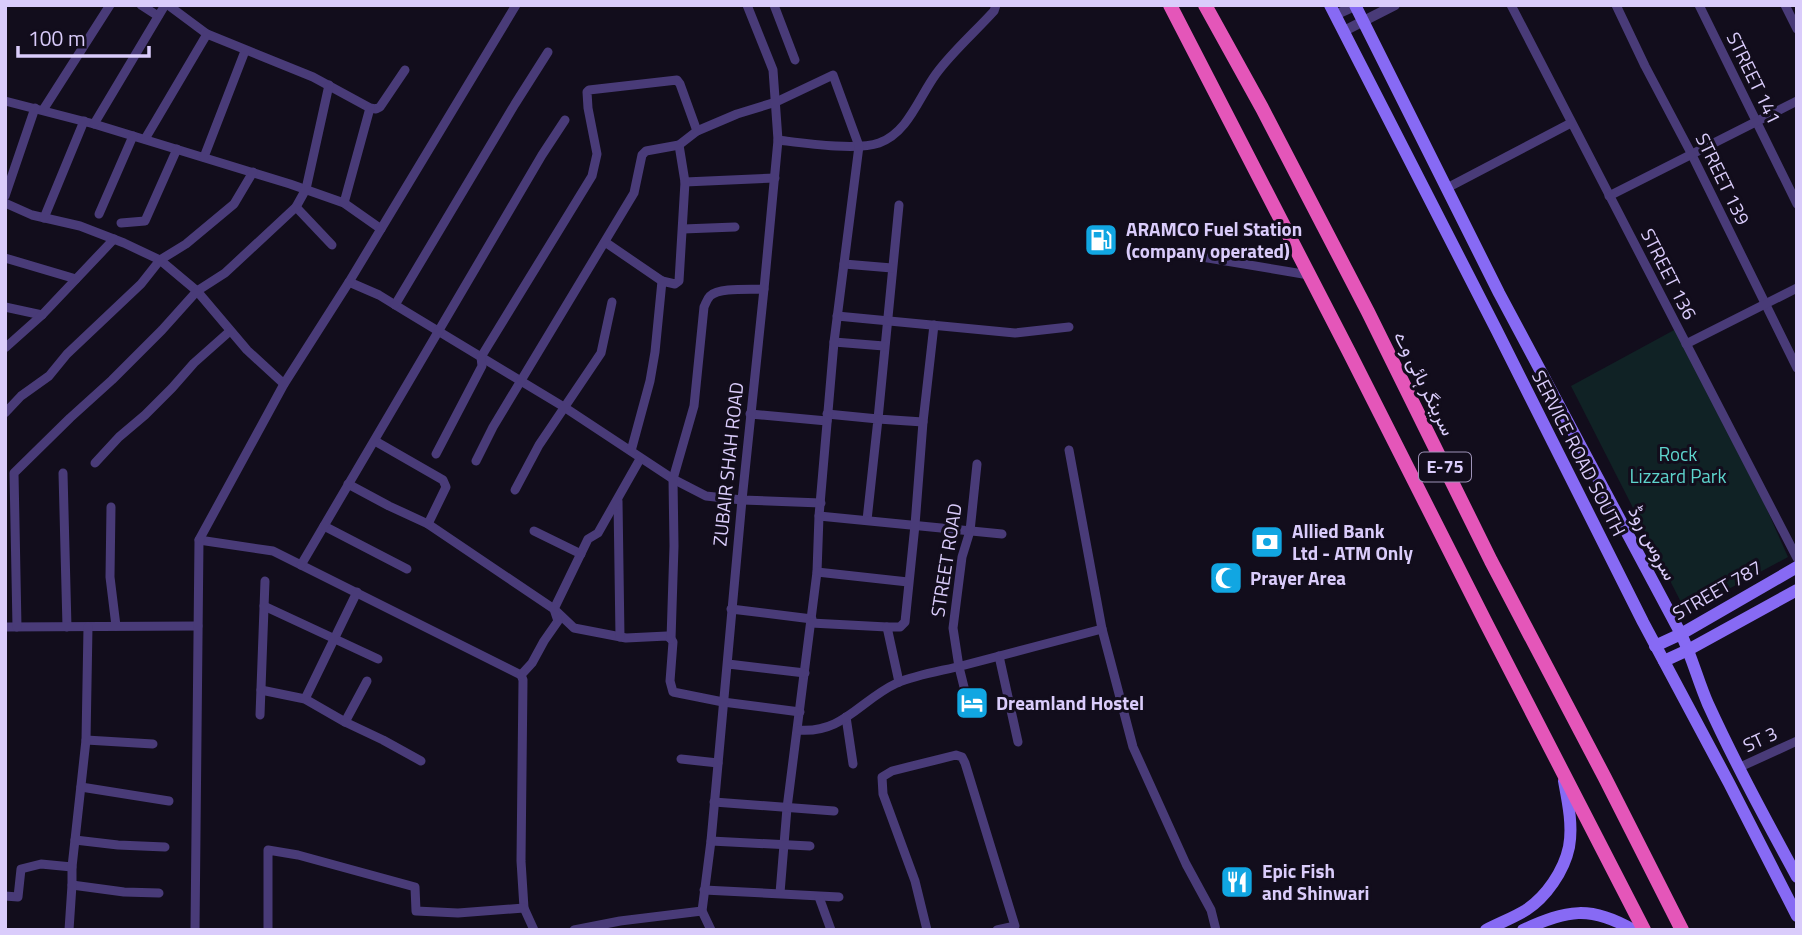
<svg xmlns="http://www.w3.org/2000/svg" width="1802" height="935" viewBox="0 0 1802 935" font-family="'Titillium Web',Vazirmatn,sans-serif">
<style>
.green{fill:#102225}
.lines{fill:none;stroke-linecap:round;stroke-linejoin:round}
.minor{stroke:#493b78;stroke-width:9}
.tertiary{stroke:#493b78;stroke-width:10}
.secondary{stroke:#876af4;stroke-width:12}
.trunk{stroke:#e456b9;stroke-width:14}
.labels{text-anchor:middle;stroke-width:6;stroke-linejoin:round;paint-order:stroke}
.shield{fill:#120d1c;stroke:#9e93b8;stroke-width:2}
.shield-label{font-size:18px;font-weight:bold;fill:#daccfb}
.street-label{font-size:19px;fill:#daccfb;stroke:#120d1c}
.poi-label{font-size:19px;font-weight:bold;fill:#daccfb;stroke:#120d1c;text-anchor:start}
.park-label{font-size:19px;fill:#5ed4cd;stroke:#120d1c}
</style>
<rect width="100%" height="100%" fill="#120d1c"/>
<!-- green -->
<polygon class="green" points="1676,329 1765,505 1788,557 1686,612 1571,386"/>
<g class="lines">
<!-- minor -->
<g class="minor">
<polyline points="141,5 158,16"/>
<polyline points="168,5 207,34 313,77 370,108 376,109 380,107 405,70"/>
<polyline points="774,5 795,60"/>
<polyline points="1511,5 1797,558"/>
<polyline points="1616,5 1645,66 1691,153 1797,368"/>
<polyline points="1699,5 1797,204"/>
<polyline points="1785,5 1797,29"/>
<polyline points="5,101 94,124 290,184 344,203 381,229"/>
<polyline points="43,110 110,5"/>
<polyline points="94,124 165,5"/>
<polyline points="145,139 207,34"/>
<path d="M 778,140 C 803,143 856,151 879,143 C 908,133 919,97 936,74 C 952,52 975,32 994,11 L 996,5"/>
<polyline points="204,157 245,51"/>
<polyline points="685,182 775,178"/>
<polyline points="1447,188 1571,123"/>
<polyline points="5,196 35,108"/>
<polyline points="1609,196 1797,101"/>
<polyline points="5,203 32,215 80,226 124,243 160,260 197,291 247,350 284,384"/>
<polyline points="344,203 370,108"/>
<polyline points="899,205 878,419 923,422"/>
<polyline points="296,207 332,245"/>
<polyline points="99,214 133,136"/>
<polyline points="44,218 84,121"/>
<polyline points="121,223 145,221 177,149"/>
<polyline points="683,229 735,227"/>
<polyline points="605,242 662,281"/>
<polyline points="1166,251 1309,275"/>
<polyline points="5,258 76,279"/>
<polyline points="844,264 892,268"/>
<polyline points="349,282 379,295 405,311 564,407 673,479 706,496 742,500 821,503"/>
<polyline points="395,305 515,104 548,52"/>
<polyline points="5,307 42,315"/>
<polyline points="837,316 1015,333 1069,327"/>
<polyline points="834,342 884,346"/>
<polyline points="1686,344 1797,288"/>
<polyline points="5,348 42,315 114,239"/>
<polyline points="5,413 21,396 49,376 67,354 141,284 160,260 186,244 234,204 253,172"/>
<polyline points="750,414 827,421"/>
<polyline points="827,414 878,419 867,520"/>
<polyline points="375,441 443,480 446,487 428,524"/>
<polyline points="1069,450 1102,629 1133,747 1186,864 1211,910 1216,930"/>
<polyline points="631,451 650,381 655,352 662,281 675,284 679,281 685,182 679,145"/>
<polyline points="436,454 482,366 481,357 592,176 597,154 588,108 587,92 589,90 677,80 680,84 697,131"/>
<polyline points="476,461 493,427 634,193 642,155 646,151 679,145 697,131 737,114 776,102 833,75 859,146 834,342 819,516 817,572 787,808 780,893"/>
<polyline points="95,463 119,437 145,415 172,388 194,363 230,331"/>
<polyline points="63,473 67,627"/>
<polyline points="348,484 389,506 428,524 554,609 574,628 626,638 667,636 671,639 673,642 670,681 673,692 723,702 800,712"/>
<polyline points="515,490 539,445 601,353 612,302"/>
<polyline points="618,501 620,637"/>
<polyline points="111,507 110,577 116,626"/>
<polyline points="819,516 1002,534"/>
<polyline points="324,526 407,569"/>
<polyline points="534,531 581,554"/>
<polyline points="199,540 273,551 521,675 523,680 521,861 524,908 534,930"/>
<polyline points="301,565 542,155 565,120"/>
<polyline points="817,572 908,582"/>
<polyline points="264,606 378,659"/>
<polyline points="731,609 812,619"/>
<polyline points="811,623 887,627"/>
<polyline points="5,627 198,626"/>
<polyline points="17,627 14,473 70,418 112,380 162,330 197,291 225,273 296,207 306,189 329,85"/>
<path d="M 671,639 L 674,546 L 673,479 L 694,406 L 704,307 C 706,303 707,299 710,296 C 720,287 751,290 764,289"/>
<polyline points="999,656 1018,742"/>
<polyline points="728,664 805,673"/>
<polyline points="521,675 532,663 544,641 558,621 554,609 588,539 598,533 640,459"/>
<polyline points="899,682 887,627 900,627 905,622 915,525 923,422 934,325"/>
<polyline points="261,690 305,699 345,722 383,740 421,761"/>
<polyline points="305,699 357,592"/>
<polyline points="968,703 959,667 953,628 962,557 970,531 977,464"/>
<polyline points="260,715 265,581"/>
<polyline points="846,717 853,764"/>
<polyline points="345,722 367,681"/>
<path d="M 798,730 C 843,734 860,700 897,683 C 919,674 942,671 965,665 C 1011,653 1056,641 1102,629"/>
<polyline points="86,740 153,744"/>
<polyline points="681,759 718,763"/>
<polyline points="1738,768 1797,741"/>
<polyline points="81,787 169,801"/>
<polyline points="714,802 834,811"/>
<polyline points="75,840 118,845 165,847"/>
<polyline points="711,841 810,846"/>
<polyline points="72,885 124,892 159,893"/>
<polyline points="704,890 839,897"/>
<polyline points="5,896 18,897 21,869 41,864 72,867"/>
<polyline points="819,897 831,930"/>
<polyline points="69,930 72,885 72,867 86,740 88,627"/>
<polyline points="195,930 199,540 284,384 349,282 516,5"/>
<polyline points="268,930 268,850 298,855 415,887 416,911 458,913 524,908"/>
<polyline points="574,930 620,921 702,911"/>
<polyline points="711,930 702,911 711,841 742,500 764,289 778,140 773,70 747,5"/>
<polyline points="927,930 915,881 883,794 882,777 892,771 956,755 962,757 965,763 1015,926 997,930"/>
</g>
<!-- tertiary -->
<g class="tertiary">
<polyline points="1335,15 1357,5"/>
<polyline points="1344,31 1395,5"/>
</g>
<!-- secondary -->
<g class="secondary">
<polyline points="1330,5 1497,331 1643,622 1729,783 1797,916"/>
<path d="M 1355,5 L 1499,293 L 1681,634 C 1692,657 1698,681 1708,704 C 1735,763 1766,820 1797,877"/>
<polyline points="1655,646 1681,634 1797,567"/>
<polyline points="1664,661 1688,650 1797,590"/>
<path d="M 1486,930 C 1499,923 1513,918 1526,910 C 1546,897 1564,871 1569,847 C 1573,826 1568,802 1564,781"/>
<path d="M 1523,930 C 1567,910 1590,905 1633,930"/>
</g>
<!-- trunk -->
<g class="trunk">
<polyline points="1170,5 1349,352 1486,623 1644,930"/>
<polyline points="1205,5 1262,108 1368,312 1491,561 1605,778 1682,930"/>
</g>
</g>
<!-- icons -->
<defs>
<symbol id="fuel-square" viewBox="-11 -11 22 22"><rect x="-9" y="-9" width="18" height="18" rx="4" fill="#11a6e2" stroke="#120d1c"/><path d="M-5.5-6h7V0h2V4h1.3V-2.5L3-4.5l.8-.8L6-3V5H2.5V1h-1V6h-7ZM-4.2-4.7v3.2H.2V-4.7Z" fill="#fff"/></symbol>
<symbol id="bank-square" viewBox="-11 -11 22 22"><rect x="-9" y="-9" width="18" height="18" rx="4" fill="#11a6e2" stroke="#120d1c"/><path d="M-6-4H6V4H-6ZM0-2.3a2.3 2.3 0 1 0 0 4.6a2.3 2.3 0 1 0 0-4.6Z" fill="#fff"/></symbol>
<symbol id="mosque-square" viewBox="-11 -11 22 22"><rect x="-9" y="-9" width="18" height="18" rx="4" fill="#11a6e2" stroke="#120d1c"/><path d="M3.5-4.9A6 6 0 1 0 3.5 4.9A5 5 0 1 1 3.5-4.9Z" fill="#fff"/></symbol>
<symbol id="hotel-square" viewBox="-11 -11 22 22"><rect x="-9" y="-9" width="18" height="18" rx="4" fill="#11a6e2" stroke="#120d1c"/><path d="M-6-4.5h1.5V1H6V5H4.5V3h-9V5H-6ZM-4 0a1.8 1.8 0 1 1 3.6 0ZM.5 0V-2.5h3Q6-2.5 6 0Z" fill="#fff"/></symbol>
<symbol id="restaurant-square" viewBox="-11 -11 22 22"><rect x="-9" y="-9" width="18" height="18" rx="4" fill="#11a6e2" stroke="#120d1c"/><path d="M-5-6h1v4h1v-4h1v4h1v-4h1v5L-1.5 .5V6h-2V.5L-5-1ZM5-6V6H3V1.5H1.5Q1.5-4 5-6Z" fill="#fff"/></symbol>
</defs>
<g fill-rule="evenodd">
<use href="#fuel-square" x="1082" y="221" width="38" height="38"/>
<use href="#bank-square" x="1248" y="523" width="38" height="38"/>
<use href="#mosque-square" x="1207" y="559" width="38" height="38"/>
<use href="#hotel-square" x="953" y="684" width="38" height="38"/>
<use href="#restaurant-square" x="1218" y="863" width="38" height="38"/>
</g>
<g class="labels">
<!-- shield labels -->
<rect class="shield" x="1419" y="452.5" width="52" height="29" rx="5"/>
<g class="shield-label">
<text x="1445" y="473">E-75</text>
</g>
<!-- street labels -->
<g class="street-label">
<text transform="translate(1754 78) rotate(64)" y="7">STREET 141</text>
<text transform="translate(1723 179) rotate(64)" y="7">STREET 139</text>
<text transform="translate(1669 274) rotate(63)" y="7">STREET 136</text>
<text transform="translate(1425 383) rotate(64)" y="7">سرینگر ہائی وے</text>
<text transform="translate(1579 453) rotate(63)" y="7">SERVICE ROAD SOUTH</text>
<text transform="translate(728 464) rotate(-84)" y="7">ZUBAIR SHAH ROAD</text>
<text transform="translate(1653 543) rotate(62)" y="7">سروس روڈ</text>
<text transform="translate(946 560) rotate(-81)" y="7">STREET ROAD</text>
<text transform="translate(1717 590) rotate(-30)" y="7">STREET 787</text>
<text transform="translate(1760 739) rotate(-25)" y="7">ST 3</text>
</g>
<!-- poi labels -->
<g class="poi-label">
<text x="1126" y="236">ARAMCO Fuel Station<tspan x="1126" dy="22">(company operated)</tspan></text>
<text x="1292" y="538">Allied Bank<tspan x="1292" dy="22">Ltd - ATM Only</tspan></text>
<text x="1250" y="585">Prayer Area</text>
<text x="996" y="710">Dreamland Hostel</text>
<text x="1262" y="878">Epic Fish<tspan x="1262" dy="22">and Shinwari</tspan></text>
</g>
<!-- park labels -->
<g class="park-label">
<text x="1678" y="461">Rock<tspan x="1678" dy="22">Lizzard Park</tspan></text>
</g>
</g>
<!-- border -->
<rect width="1802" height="935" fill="none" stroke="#daccfb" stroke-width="14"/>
<!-- scale -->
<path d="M18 46v10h131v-10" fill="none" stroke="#daccfb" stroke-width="3.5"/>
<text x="28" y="46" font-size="21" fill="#daccfb" stroke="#120d1c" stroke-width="5" paint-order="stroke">100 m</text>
</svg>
